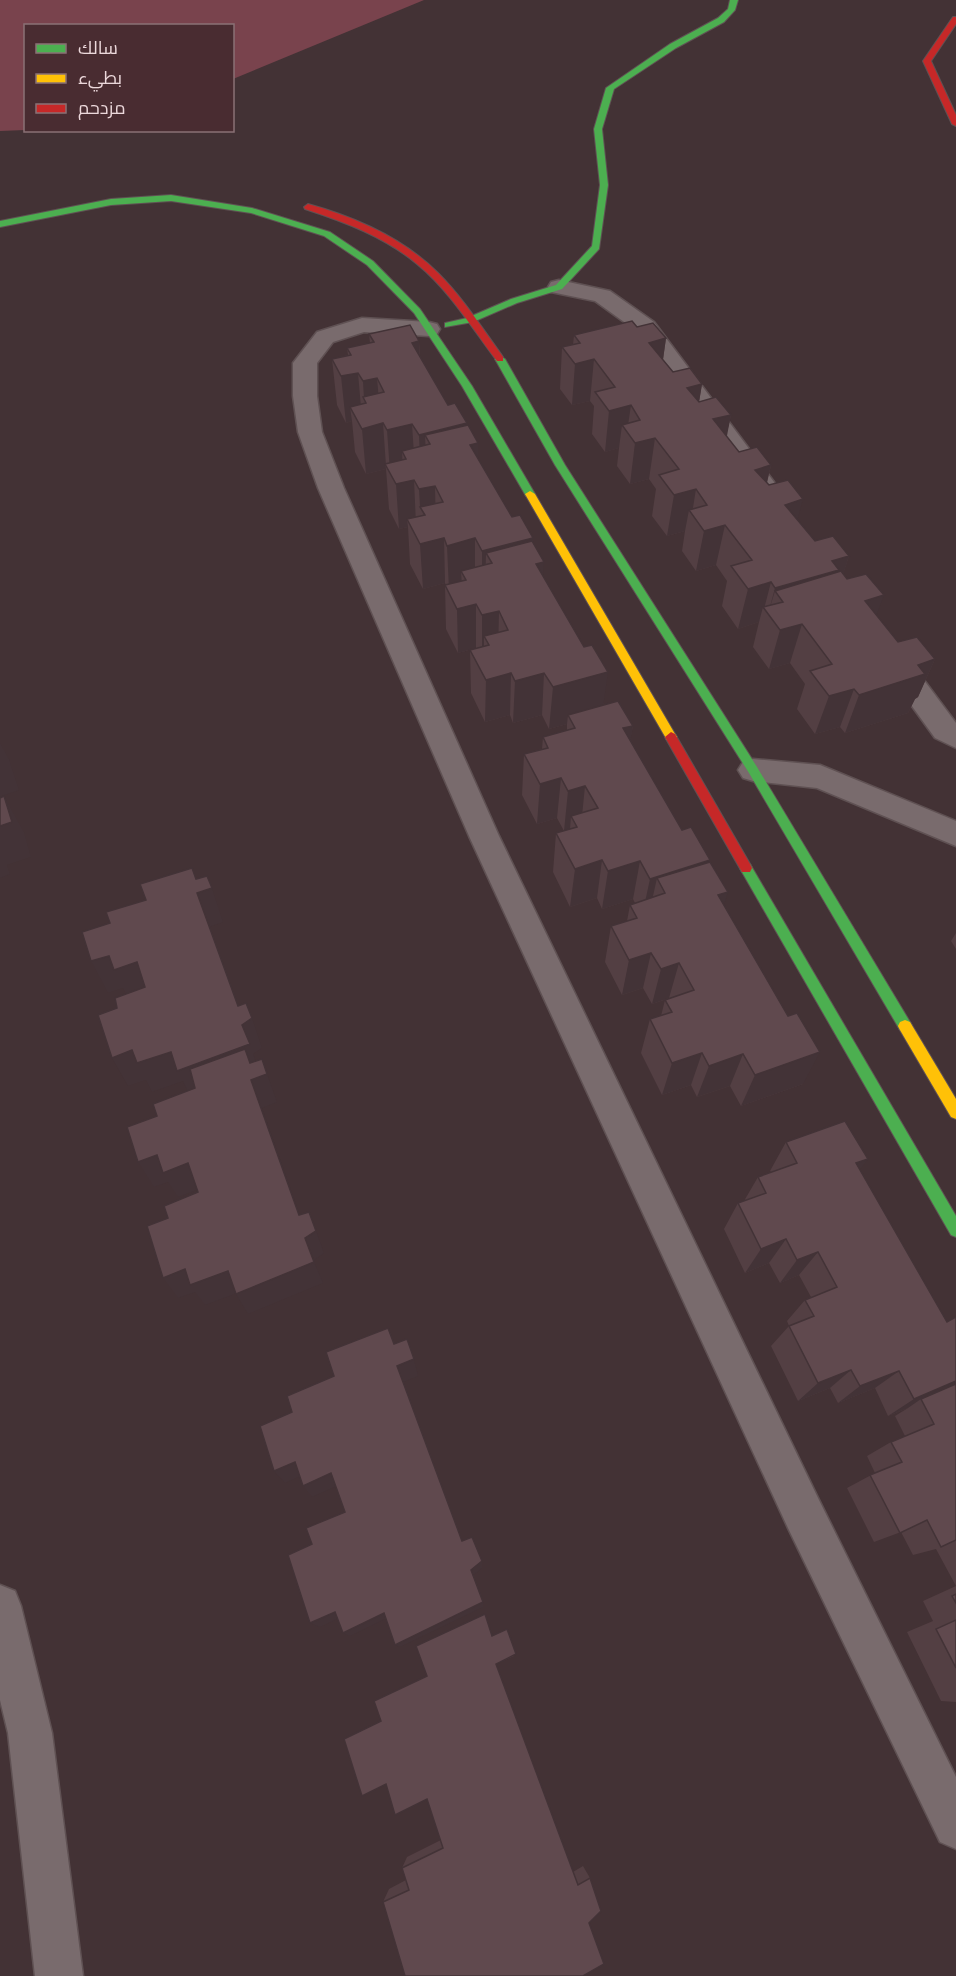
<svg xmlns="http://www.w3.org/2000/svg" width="956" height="1976" viewBox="0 0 956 1976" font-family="Jost,Cairo,sans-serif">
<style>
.green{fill:#79434d}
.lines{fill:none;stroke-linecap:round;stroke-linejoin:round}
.street-casing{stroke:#5f5153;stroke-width:3}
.fast-casing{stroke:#5f5153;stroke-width:2}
.slow-casing{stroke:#5f5153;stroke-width:2}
.jam-casing{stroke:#5f5153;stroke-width:2}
.street{fill:#796b6d;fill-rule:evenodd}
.fast{fill:#4caf50;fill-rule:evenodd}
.slow{fill:#ffc107;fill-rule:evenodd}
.jam{fill:#c62828;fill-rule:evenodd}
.wall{fill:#533f43}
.shaded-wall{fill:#433337}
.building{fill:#60494e;stroke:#433337;stroke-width:1.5}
</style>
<rect width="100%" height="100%" fill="#433235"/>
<!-- green -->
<polygon class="green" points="0,0 424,0 233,79 232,26 26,26 25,130 0,131"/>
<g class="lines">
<defs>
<g id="street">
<polygon points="559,280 610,291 654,322 774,482 778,488 774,494 765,496 756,494 638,332 595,301 551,292 548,287 551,282"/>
<polygon points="362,318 429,322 437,324 440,329 437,334 429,336 364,332 333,342 317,363 317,396 322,432 344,488 499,836 818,1498 956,1777 956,1849 940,1842 788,1528 469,836 318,488 298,432 293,396 293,363 317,332"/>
<polygon points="893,649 903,652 956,723 956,748 935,738 883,666 879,659 883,652"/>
<polygon points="753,759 820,765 956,821 956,846 817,788 753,781 743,778 738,770 743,762"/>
<polygon points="0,1585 15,1591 21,1606 52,1733 83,1976 35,1976 8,1733 0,1700"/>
</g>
<g id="fast">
<polygon points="730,0 738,0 735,10 724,22 676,48 614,89 602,129 608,185 599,249 562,289 517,303 473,322 445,327 445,323 467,318 511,299 556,285 592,246 600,185 594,129 606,88 670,44 718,18 728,9"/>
<polygon points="171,195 252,208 330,232 373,261 420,309 472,386 535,494 534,496 526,496 462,386 414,313 367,265 324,236 251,213 171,201 111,205 0,227 0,221 111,199"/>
<polygon points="500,356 505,359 565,465 757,767 910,1022 912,1026 910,1030 905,1032 900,1030 749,773 555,465 495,359"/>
<polygon points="746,863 750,864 956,1216 956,1237 951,1235 742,872 740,868"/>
</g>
<g id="slow">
<polygon points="530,491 535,494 675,734 677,737 675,740 667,740 525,494"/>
<polygon points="905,1020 910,1022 956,1099 956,1119 951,1117 900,1030 898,1026 900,1022"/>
</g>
<g id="jam">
<polygon points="953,17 956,17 956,24 931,61 956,115 956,126 952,124 923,61"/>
<path d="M 308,204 C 355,217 403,238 438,273 C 463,298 482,328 503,357 L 503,361 L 497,361 C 472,328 449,290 417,264 C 385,237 345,222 305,209 L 304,207 Z"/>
<polygon points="671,732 675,734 750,864 752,868 750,872 742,872 665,737"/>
</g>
</defs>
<!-- street casing -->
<use href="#street" class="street-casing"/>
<!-- fast casing -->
<use href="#fast" class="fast-casing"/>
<!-- slow casing -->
<use href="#slow" class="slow-casing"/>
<!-- jam casing -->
<use href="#jam" class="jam-casing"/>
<!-- street -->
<use href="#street" class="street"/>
<!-- fast -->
<use href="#fast" class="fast"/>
<!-- slow -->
<use href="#slow" class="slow"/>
<!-- jam -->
<use href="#jam" class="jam"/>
</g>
<!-- wall -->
<g class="wall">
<polygon points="637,327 666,338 663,360 673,372 702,384 699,402 731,415 726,436 739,452 771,465 767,483 815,541 849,556 843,574 898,642 935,659 918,697 915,699 908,713 845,733 840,727 815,734 797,709 805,684 790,663 769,669 753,647 759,622 738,629 722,606 727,581 716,565 696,571 682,551 685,531 667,536 652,516 656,489 649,479 630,484 617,466 619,448 605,452 592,434 594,406 590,401 572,405 560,389 562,347 573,345 574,335"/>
<polygon points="369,334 419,341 420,356 448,405 467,425 478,443 478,459 512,517 533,538 533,543 543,577 604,705 633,726 630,740 682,830 710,860 709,862 723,905 803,1084 741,1106 730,1086 697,1097 691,1085 662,1095 641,1053 650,1019 661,1016 665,1000 670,998 652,1004 643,988 622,995 605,962 611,926 627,921 630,905 635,903 633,899 602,909 597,898 570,907 553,872 556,833 564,831 557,818 537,824 522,795 524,754 542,749 543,737 567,730 567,724 549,729 542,715 513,723 510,715 485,722 471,693 470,650 476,648 458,653 446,629 445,585 446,585 445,583 423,589 410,564 408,527 399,529 389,509 386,469 366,474 355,452 352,421 346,423 337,405 332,359 348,355 347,348 370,343"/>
<polygon points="956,933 956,949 951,941"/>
<polygon points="786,1142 860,1170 947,1322 956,1317 956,1702 941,1701 907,1632 933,1621 923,1601 956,1586 936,1549 913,1555 901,1532 874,1542 847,1488 875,1473 867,1456 891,1442 905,1436 895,1416 908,1408 888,1416 875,1388 838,1403 830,1388 798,1401 771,1346 789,1326 787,1321 805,1300 811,1297 799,1275 780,1283 769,1263 745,1273 724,1229 738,1203 744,1201 758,1177 771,1172 770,1171"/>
<polygon points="492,1636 514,1656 496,1664 573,1872 583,1866 590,1878 601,1911 383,1902 389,1889 406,1880 402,1868 407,1857 441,1840 427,1799 381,1721 427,1676"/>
</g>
<!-- shaded-wall -->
<g class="shaded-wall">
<polygon points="666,338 660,380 649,343"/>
<polygon points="419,341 421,387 412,343"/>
<polygon points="594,359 590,401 572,405 575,364"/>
<polygon points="358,373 362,419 350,407 352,421 346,423 341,376"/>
<polygon points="377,378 381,424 364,399 363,381"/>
<polygon points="702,384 695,426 687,388"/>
<polygon points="631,405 627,432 622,425 619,448 605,452 609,411"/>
<polygon points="731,415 723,456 713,419"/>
<polygon points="383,423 386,466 385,464 386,469 366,474 362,429"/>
<polygon points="467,423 467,469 430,444 425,435 427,479 421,480 419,435"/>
<polygon points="412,424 415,470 406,459 402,451 403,472 390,472 387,430"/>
<polygon points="655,438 649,479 630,484 635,443"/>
<polygon points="478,443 478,489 470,445"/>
<polygon points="771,465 761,506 755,470"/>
<polygon points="414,480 416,525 407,519 408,527 399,529 396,484"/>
<polygon points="435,486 436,531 425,515 420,507 419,489"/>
<polygon points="696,489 692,514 689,510 685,531 667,536 674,495"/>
<polygon points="803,499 792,540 785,505"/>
<polygon points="725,525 716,565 696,571 704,531"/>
<polygon points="444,538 445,583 423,589 420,544"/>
<polygon points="475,538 475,583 466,580 461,571 462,587 449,590 447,546"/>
<polygon points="533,538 531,582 492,563 486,553 485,594 482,595 482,551"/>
<polygon points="849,556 836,596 775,591 768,614 775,588 832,561"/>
<polygon points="544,562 541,606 536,564"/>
<polygon points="771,582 764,609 763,607 759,622 738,629 748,589"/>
<polygon points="884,595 869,635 865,601"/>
<polygon points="476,604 476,648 458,653 457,609"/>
<polygon points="499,611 498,655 489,645 484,636 484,658 482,659 482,615"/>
<polygon points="802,624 790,663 769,669 780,630"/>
<polygon points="935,659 918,697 915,699 908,713 845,733 859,695 918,665"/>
<polygon points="608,672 602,714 568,715 567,724 549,729 553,687"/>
<polygon points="511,673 510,715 485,722 486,680"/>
<polygon points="544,673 542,715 513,723 515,681"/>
<polygon points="854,689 840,727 815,734 829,696"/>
<polygon points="633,726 626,767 623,728"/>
<polygon points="0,743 9,759 19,790 2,796 4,804 0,805"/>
<polygon points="561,778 557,818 537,824 540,784"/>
<polygon points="585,786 581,826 571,816 570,829 564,831 568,791"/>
<polygon points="4,796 24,832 31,857 7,865 10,874 0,878 0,826"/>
<polygon points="602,860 597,898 570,907 575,869"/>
<polygon points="710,860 699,898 665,893 657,878 649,914 642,916 650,879"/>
<polygon points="640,861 633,899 602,909 608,871"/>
<polygon points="212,888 223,922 209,927 197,893"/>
<polygon points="728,892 716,929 718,895"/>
<polygon points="651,953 643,988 622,995 629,960"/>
<polygon points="109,956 137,962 152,994 130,1002 123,988 108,993 91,961"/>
<polygon points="679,963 669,998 652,1004 661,969"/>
<polygon points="252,1018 262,1048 253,1054 260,1073 191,1099 183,1081 152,1092 146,1080 128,1086 112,1058 132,1050 242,1025"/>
<polygon points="820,1052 803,1084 741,1106 755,1075"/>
<polygon points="702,1053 691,1085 662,1095 672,1063"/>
<polygon points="743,1054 730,1086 697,1097 709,1066"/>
<polygon points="267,1074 277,1102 262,1108 307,1237 316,1231 324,1253 314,1260 305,1238 299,1215 251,1080"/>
<polygon points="157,1155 188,1163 202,1188 178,1197 168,1182 154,1187 138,1162"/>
<polygon points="868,1159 847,1187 856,1163"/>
<polygon points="786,1239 769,1263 745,1273 761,1249"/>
<polygon points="818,1252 799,1275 780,1283 797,1260"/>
<polygon points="314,1262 323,1283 248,1314 236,1294"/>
<polygon points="185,1269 228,1271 240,1292 205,1305 195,1292 178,1298 163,1278"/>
<polygon points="414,1359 418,1376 401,1383 397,1366"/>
<polygon points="851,1370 830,1388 798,1401 818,1383"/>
<polygon points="899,1371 875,1388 838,1403 860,1386"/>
<polygon points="956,1381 956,1387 921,1399 908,1408 888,1416 914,1399"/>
<polygon points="295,1462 305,1474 285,1483 274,1471"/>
<polygon points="331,1473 339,1485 312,1497 303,1486"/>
<polygon points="482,1561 482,1568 471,1577 471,1570"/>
<polygon points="483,1602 483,1607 400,1647 395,1645"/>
<polygon points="335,1612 343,1616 320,1627 310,1623"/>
<polygon points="384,1613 389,1617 350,1636 343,1633"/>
</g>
<!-- building -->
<g class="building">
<polygon points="632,321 637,327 653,323 666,338 649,343 673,372 690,368 702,384 687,388 699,402 716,397 731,415 713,419 739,452 757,447 771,465 755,470 769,485 788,480 803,499 785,505 815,541 833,536 849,556 832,561 839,570 775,588 771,582 748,589 731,566 752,560 725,525 704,531 689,510 707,505 696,489 674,495 659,475 679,469 655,438 635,443 622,425 640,420 631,405 609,411 595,392 615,387 594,359 575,364 562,347 580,343 574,335"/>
<polygon points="410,325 419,341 412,343 448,405 455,403 467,423 419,435 412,424 387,430 383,423 362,429 350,407 366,403 363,397 384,392 377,378 363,381 358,373 341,376 332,359 351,355 347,348 374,342 369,334"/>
<polygon points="468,425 478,443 470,445 512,517 520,515 533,538 482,551 475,538 447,546 444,538 420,544 407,519 425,515 420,507 443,502 435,486 419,489 414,480 396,484 385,464 406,459 402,451 430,444 425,435"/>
<polygon points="532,541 544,562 536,564 584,647 592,645 608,672 553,687 544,673 515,681 511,673 486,680 470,650 489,645 484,636 508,630 499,611 482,615 476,604 457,609 445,585 466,580 461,571 492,563 486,553"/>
<polygon points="841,571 847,579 866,574 884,595 865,601 898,642 917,637 935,659 918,665 925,674 859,695 854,689 829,696 810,671 832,664 802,624 780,630 763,607 783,602 775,591"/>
<polygon points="618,701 633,726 623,728 682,830 691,827 710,860 650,879 640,861 608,871 602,860 575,869 556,833 577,827 571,816 598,808 585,786 568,791 561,778 540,784 524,754 548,748 543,737 575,728 568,715"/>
<polygon points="4,796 12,822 0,826 0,798"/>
<polygon points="710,862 728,892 718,895 788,1016 797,1013 820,1052 755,1075 743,1054 709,1066 702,1053 672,1063 650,1019 672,1012 665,1000 694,990 679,963 661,969 651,953 629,960 611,926 637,918 630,905 665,893 657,878"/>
<polygon points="192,868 196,879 207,876 212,888 197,893 238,1006 246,1003 252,1018 242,1025 250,1044 177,1071 171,1052 137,1063 132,1050 112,1058 98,1015 117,1008 115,998 145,987 137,962 114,970 109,956 91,961 82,932 110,923 106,912 146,900 140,884"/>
<polygon points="245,1049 250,1063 262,1059 267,1074 251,1080 299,1215 309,1212 316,1231 305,1238 314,1262 236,1294 228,1271 190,1285 185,1269 163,1278 147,1226 168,1218 164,1206 198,1192 188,1163 163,1173 157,1155 138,1162 127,1127 157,1116 153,1104 195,1088 190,1069"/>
<polygon points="845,1121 868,1159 856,1163 947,1322 956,1317 956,1381 914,1399 899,1371 860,1386 851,1370 818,1383 789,1326 814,1316 805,1300 837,1287 818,1252 797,1260 786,1239 761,1249 738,1203 766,1193 758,1177 797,1163 786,1142"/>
<polygon points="388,1328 394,1344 407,1339 414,1359 397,1366 462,1541 472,1537 482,1561 471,1570 483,1602 395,1645 384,1613 343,1633 335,1612 310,1623 288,1555 312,1544 306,1528 345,1512 331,1473 303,1486 295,1462 274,1471 260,1426 292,1412 287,1396 334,1376 326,1352"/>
<polygon points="956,1384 956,1540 941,1547 927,1520 900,1533 870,1475 902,1462 891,1442 934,1424 921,1399"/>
<polygon points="956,1594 956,1603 952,1596"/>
<polygon points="485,1614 492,1636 507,1629 516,1654 496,1664 578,1885 590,1878 601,1911 589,1923 604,1964 583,1976 405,1976 383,1902 409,1890 402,1868 443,1848 427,1799 395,1815 386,1784 362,1796 344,1739 381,1721 374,1701 427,1676 416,1646"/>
<polygon points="956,1620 956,1668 936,1629"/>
</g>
<!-- legend -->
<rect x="24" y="24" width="210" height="108" fill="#492c31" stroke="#8a7175" stroke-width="1.5"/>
<rect x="36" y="44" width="30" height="9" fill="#4caf50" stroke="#8a7175" stroke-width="1.5"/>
<text x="78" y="54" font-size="18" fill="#ecd8db">سالك</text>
<rect x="36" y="74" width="30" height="9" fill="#ffc107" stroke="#8a7175" stroke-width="1.5"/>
<text x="78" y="84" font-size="18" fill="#ecd8db">بطيء</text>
<rect x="36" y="104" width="30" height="9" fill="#c62828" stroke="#8a7175" stroke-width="1.5"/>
<text x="78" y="114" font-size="18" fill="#ecd8db">مزدحم</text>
</svg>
